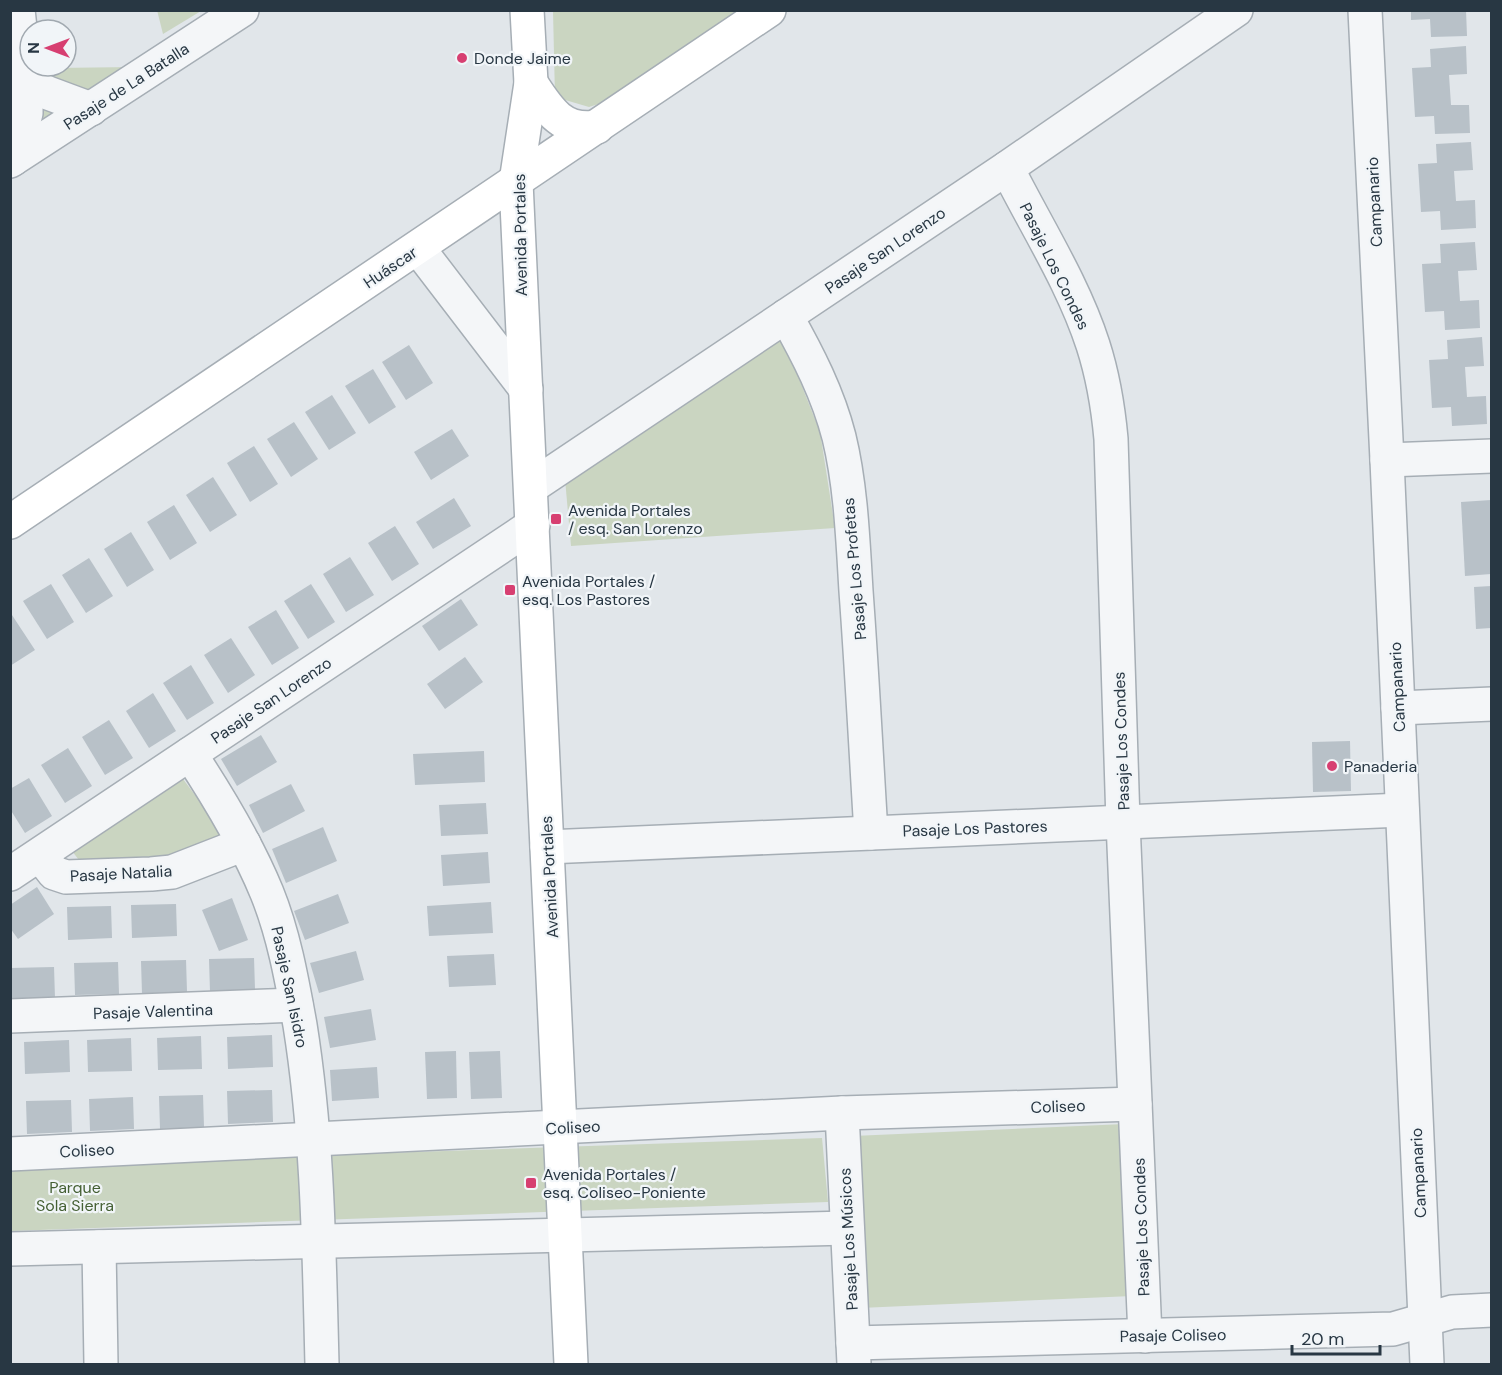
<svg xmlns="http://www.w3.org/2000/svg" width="1502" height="1375" viewBox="0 0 1502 1375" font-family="'DM Sans',sans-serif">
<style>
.green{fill:#cad5c1}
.building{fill:#b8c1c8}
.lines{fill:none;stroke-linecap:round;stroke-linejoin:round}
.street-casing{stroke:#a6aeb5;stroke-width:36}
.secondary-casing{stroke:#a6aeb5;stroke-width:36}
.street{stroke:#f4f6f8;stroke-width:33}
.secondary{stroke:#fff;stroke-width:33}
.poi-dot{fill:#d73f71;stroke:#f1f5f8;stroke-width:2}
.labels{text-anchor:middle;stroke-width:4.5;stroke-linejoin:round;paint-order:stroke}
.poi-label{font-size:16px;fill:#283743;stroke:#f1f5f8;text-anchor:start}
.street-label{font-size:16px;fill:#283743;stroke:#f1f5f8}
.park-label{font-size:16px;fill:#456034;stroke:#f1f5f8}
</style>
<rect width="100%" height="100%" fill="#e1e6ea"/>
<!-- green -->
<g class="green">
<polygon points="157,10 201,10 201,11 163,34"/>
<polygon points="553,11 751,11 630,94 589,107 555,97"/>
<polygon points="31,66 50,66 53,68 135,67 25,148"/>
<polygon points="783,338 820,432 835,528 571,546 565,479"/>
<polygon points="183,779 213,819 223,845 92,877 72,851"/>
<polygon points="1125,1124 1132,1296 860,1308 853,1136"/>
<polygon points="822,1138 828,1202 11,1231 10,1166"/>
</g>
<!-- building -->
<g class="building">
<polygon points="1411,10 1466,10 1467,36 1431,37 1430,19 1411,20"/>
<polygon points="1466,46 1467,74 1449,75 1451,105 1469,105 1470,133 1435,134 1434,116 1415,117 1412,68 1431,67 1430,49"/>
<polygon points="1471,142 1473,170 1454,171 1456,201 1475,200 1476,228 1441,230 1440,211 1421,212 1418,164 1437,163 1436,144"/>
<polygon points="1475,242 1477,270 1458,271 1460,301 1479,300 1480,328 1445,330 1444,311 1425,312 1422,264 1441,263 1440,244"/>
<polygon points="1482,337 1484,366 1465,367 1467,397 1486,396 1487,424 1452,426 1451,407 1432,408 1429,360 1448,359 1447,340"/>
<polygon points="409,345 433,383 406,400 382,362"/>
<polygon points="373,369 396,407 369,424 345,386"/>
<polygon points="332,395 356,433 329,450 305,412"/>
<polygon points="294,422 318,459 291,477 267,439"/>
<polygon points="452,429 469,456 431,480 414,452"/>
<polygon points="254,446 278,484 250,502 227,463"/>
<polygon points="213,477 237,515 210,532 186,495"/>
<polygon points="454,498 471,526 433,549 416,522"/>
<polygon points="1491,500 1491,574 1465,576 1461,502"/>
<polygon points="174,505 197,543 170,560 147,522"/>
<polygon points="395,526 419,564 392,581 368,543"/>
<polygon points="131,532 154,570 127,587 104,549"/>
<polygon points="350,557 374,595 346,612 323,574"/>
<polygon points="89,558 113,596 86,613 62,575"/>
<polygon points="51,584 74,622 47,639 23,601"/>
<polygon points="311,584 335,622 308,639 284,601"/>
<polygon points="1491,586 1491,628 1476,629 1474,587"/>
<polygon points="461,599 478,625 439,651 422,626"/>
<polygon points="276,610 299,648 272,665 248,627"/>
<polygon points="10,612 35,650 10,666"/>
<polygon points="231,638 255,675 228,693 204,655"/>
<polygon points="465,657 483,682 445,709 427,684"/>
<polygon points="191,665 214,703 187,720 163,683"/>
<polygon points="153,693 176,731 149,748 126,711"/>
<polygon points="109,720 133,758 105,775 82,737"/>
<polygon points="261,735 277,762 237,786 221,759"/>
<polygon points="1350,741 1351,791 1313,792 1312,742"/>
<polygon points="68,748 92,786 65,803 41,765"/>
<polygon points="484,751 485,782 415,785 413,754"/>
<polygon points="29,778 52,816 25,833 10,809 10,789"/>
<polygon points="291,784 305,811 263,833 249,805"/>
<polygon points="486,803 488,834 441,836 439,805"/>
<polygon points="323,827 337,861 286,883 272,849"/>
<polygon points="488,852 490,883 443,886 441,855"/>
<polygon points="37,887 54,914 18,939 10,928 10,905"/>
<polygon points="338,894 349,923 305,940 294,911"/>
<polygon points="232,898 248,940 219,951 202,910"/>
<polygon points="491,902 493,933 429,936 427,906"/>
<polygon points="176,904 177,936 132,938 131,905"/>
<polygon points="111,906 112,938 68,940 67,907"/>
<polygon points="356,951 364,980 319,993 310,963"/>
<polygon points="494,954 496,985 449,987 447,956"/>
<polygon points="254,958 255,990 210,992 209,959"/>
<polygon points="186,960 187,992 142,994 141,961"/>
<polygon points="118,962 119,994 75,995 74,963"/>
<polygon points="54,967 55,999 10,1000 10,968"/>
<polygon points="371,1009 376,1040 330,1048 324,1017"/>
<polygon points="272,1035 273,1067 228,1069 227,1037"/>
<polygon points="201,1036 202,1069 158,1070 157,1038"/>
<polygon points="131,1038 132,1071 88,1072 87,1040"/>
<polygon points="69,1040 70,1072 25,1074 24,1042"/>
<polygon points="456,1051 457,1098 427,1099 425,1052"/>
<polygon points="500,1051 502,1098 471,1099 469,1052"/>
<polygon points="377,1067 379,1098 332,1101 330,1070"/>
<polygon points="272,1090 273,1122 228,1124 227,1091"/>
<polygon points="203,1095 204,1127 160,1129 159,1096"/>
<polygon points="133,1097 134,1129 90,1131 89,1099"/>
<polygon points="71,1100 72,1132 27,1134 26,1101"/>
</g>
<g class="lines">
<defs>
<g id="street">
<polyline points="1365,10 1387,460 1427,1364"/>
<polyline points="26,82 48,93 91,109"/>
<polyline points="13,159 19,141 26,113 26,82 18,10"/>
<polyline points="10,161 242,10"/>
<path d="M 1007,168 C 1036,226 1073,283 1093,345 C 1103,376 1108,406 1111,439 L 1123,822 L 1145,1336"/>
<polyline points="418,248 526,389"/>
<path d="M 786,316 C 808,355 828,394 839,437 C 851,486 853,542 856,591 C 862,672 866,752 871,833"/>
<polyline points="1387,460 1492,456"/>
<polyline points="531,487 1007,168 1236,10"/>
<polyline points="1398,708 1492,704"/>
<path d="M 190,754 C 219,798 247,844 267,893 C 284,935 292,981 300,1025 C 318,1138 319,1250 322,1364"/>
<polyline points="547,847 1402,810"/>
<polyline points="40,855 54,873 66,877 151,874 172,872 244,844"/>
<polyline points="10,874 533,525"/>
<polyline points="10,1016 296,1005"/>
<polyline points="842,1113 854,1364"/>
<polyline points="10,1154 842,1113 1135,1104"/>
<polyline points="99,1247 101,1364"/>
<polyline points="10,1249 847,1228"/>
<polyline points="853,1343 1393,1329 1452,1312 1492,1310"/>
</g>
<g id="secondary">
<polyline points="527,10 531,83 516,182 571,1364"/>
<path d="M 531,83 C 548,109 562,133 597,127"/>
<polyline points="10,522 769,10"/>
</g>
</defs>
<!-- street casing -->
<use href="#street" class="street-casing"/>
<!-- secondary casing -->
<use href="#secondary" class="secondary-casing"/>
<!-- street -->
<use href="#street" class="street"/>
<!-- secondary -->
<use href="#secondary" class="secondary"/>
</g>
<!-- markers -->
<g class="poi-dot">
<circle cx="462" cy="58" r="6"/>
<rect x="550" y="513" width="12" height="12" rx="3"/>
<rect x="504" y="584" width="12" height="12" rx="3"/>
<circle cx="1332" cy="766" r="6"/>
<rect x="525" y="1177" width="12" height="12" rx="3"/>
</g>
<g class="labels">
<!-- poi labels -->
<g class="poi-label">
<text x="474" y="64">Donde Jaime</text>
<text x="568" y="516">Avenida Portales<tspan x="568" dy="18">/ esq. San Lorenzo</tspan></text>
<text x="522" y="587">Avenida Portales /<tspan x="522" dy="18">esq. Los Pastores</tspan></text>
<text x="1344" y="772">Panaderia</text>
<text x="543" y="1180">Avenida Portales /<tspan x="543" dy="18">esq. Coliseo-Poniente</tspan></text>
</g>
<!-- street labels -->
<g class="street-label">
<text transform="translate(126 86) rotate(-33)" y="6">Pasaje de La Batalla</text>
<text transform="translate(1374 202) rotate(-93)" y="6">Campanario</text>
<text transform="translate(520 235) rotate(-91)" y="6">Avenida Portales</text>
<text transform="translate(885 250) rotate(-34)" y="6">Pasaje San Lorenzo</text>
<text transform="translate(1055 266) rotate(64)" y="6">Pasaje Los Condes</text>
<text transform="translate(390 267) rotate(-34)" y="6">Huáscar</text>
<text transform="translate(854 569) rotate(-95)" y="6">Pasaje Los Profetas</text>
<text transform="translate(1397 687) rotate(-93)" y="6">Campanario</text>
<text transform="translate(271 700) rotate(-34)" y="6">Pasaje San Lorenzo</text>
<text transform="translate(1121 741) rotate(-92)" y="6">Pasaje Los Condes</text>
<text transform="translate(975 828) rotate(-2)" y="6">Pasaje Los Pastores</text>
<text transform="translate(121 873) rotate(-3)" y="6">Pasaje Natalia</text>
<text transform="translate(549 877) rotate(-93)" y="6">Avenida Portales</text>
<text transform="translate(290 987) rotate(78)" y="6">Pasaje San Isidro</text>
<text transform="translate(153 1011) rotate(-2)" y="6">Pasaje Valentina</text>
<text transform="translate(1058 1106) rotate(-2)" y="6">Coliseo</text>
<text transform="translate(573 1127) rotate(-3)" y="6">Coliseo</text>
<text transform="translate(87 1150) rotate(-3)" y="6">Coliseo</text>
<text transform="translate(1418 1173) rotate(-93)" y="6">Campanario</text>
<text transform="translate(1141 1227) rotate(-92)" y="6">Pasaje Los Condes</text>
<text transform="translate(848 1239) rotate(-93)" y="6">Pasaje Los Músicos</text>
<text transform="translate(1173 1335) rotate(-1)" y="6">Pasaje Coliseo</text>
</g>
<!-- park labels -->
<g class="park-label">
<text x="75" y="1193">Parque<tspan x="75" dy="18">Sola Sierra</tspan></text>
</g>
</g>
<!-- border -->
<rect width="1502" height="1375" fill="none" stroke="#283743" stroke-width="24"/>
<!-- north arrow -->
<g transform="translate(48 48) rotate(270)"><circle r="28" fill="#f1f5f8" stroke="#a1a9b0" stroke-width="1.5"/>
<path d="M0-4.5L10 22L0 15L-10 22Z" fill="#d73f71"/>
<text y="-9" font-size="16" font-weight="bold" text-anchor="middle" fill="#283743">N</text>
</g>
<!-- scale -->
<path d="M1292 1345v9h88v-9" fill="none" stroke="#283743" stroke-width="3"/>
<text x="1301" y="1345" font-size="18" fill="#283743" stroke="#f1f5f8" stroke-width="4.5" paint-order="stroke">20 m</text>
</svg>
